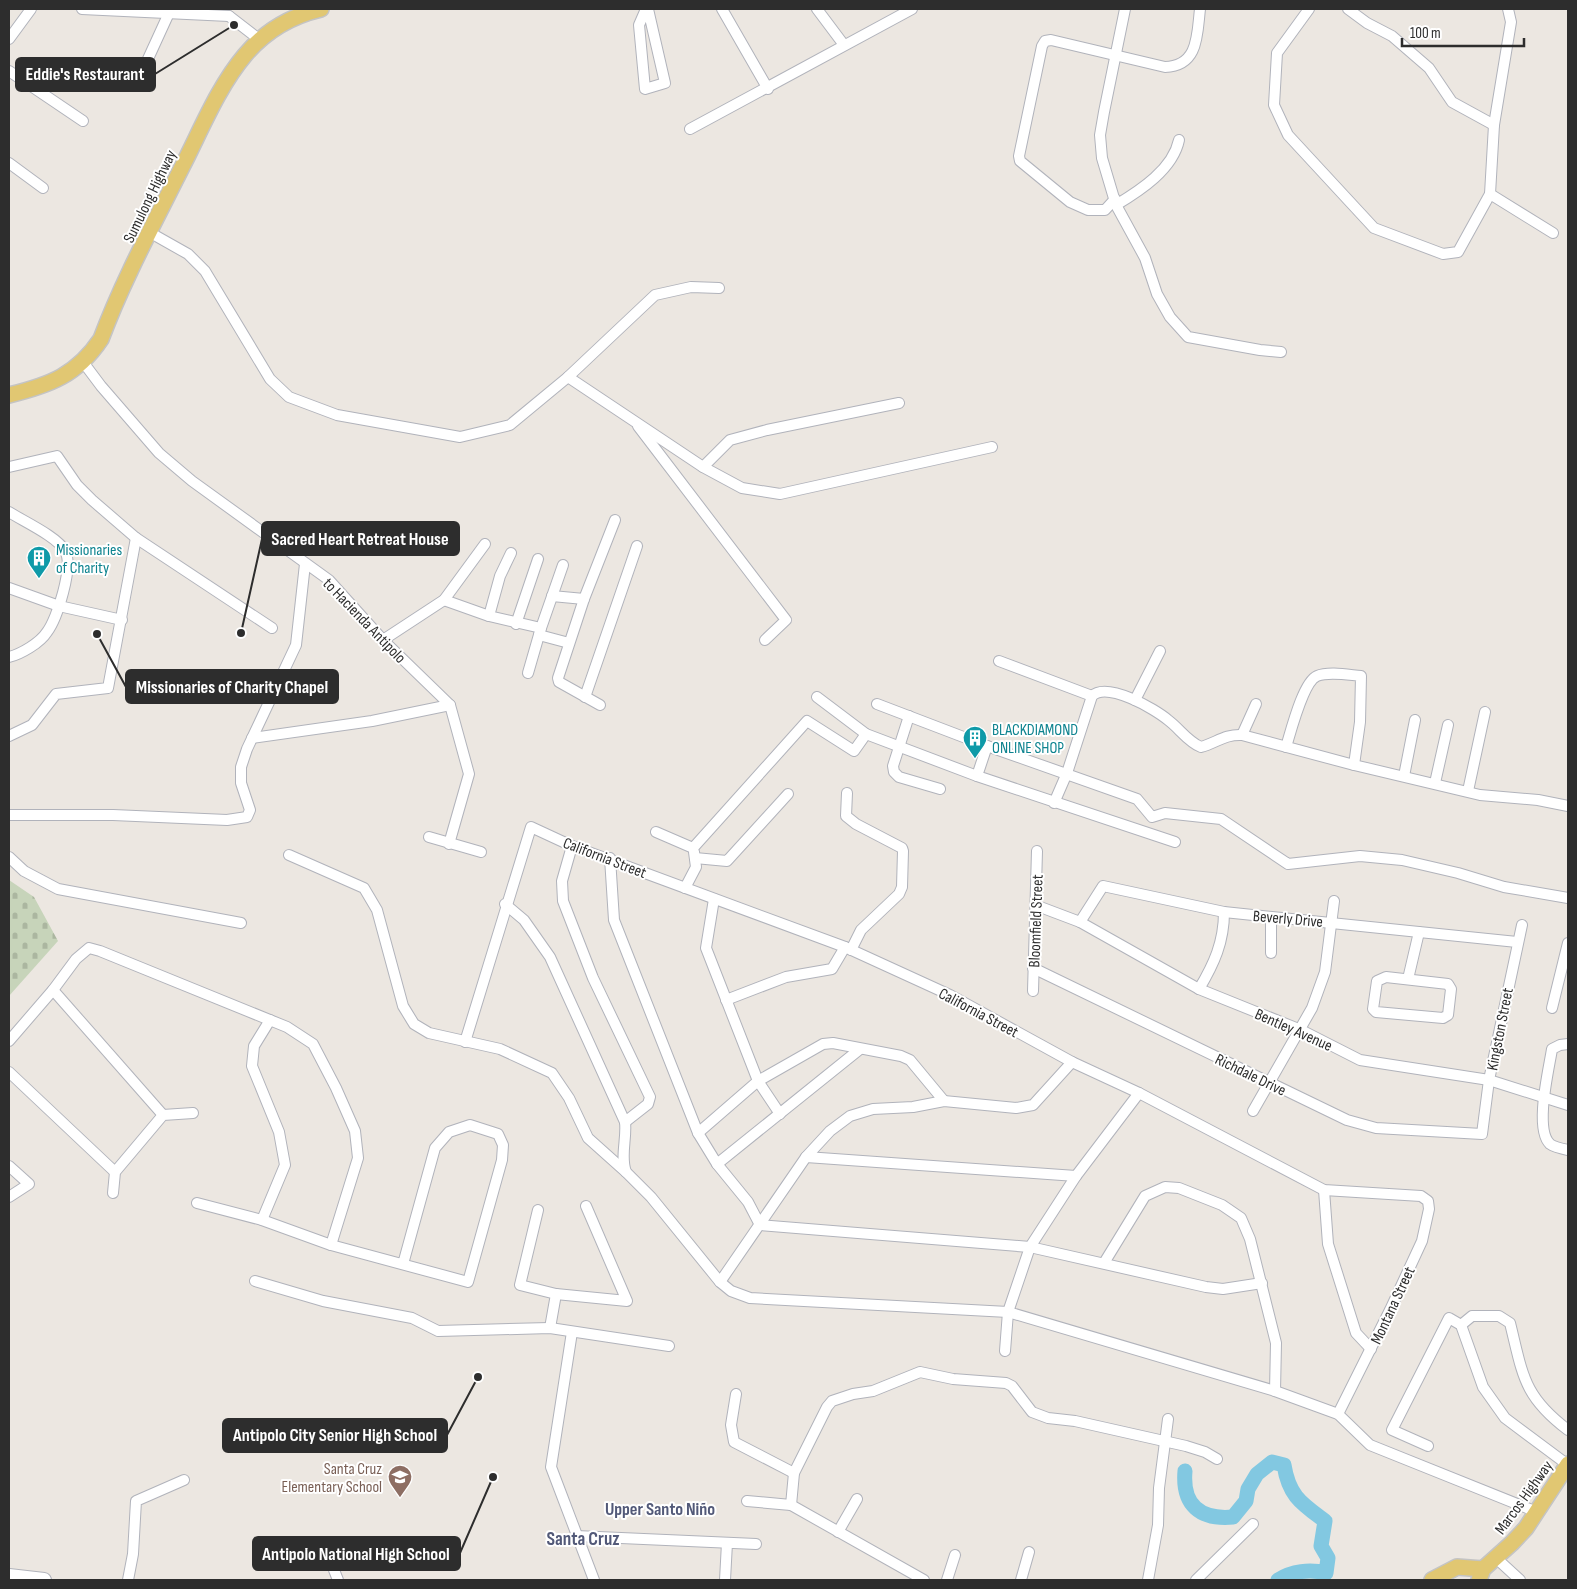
<svg xmlns="http://www.w3.org/2000/svg" width="1577" height="1589" viewBox="0 0 1577 1589" font-family="'Sofia Sans Condensed',sans-serif">
<style>
.cemetery{fill:url(#cemetery-stones)}
.lines{fill:none;stroke-linecap:round;stroke-linejoin:round}
.river{stroke:#82c8e1;stroke-width:15}
.street-casing{stroke:#b1b3bb;stroke-width:12}
.secondary-casing{stroke:#b1b3bb;stroke-width:16}
.primary-casing{stroke:#c4c4c4;stroke-width:18}
.street{stroke:#fff;stroke-width:10}
.secondary{stroke:#fff;stroke-width:14}
.primary{stroke:#e1c772;stroke-width:15}
.labels{text-anchor:middle;stroke-width:4;stroke-linejoin:round;paint-order:stroke}
.street-label{font-size:16px;fill:#2d2d2d;stroke:#fff}
.culture-label{font-size:16px;fill:#0d838f;stroke:#fff;text-anchor:start}
.education-label{font-size:16px;fill:#785e54;stroke:#fff;text-anchor:end}
.neighbourhood-label{font-size:18px;font-weight:bold;fill:#525978;stroke:#fff}
.quarter-label{font-size:19px;font-weight:bold;fill:#525978;stroke:#fff}
.leader{fill:none;stroke:#2d2d2d;stroke-width:2}
.callout-dot{fill:#2d2d2d;stroke:#fff;stroke-width:2}
.callout{fill:#2d2d2d;stroke:#2d2d2d;stroke-width:2}
.callout-label{font-size:18px;text-anchor:middle;font-weight:bold;fill:#fff}
</style>
<defs>
<pattern id="cemetery-stones" width="16" height="16" patternUnits="userSpaceOnUse" patternTransform="scale(1.25)"><rect width="16" height="16" fill="#c7d4ba"/><path d="M2 7V4a2 2 0 0 1 4 0v3zM10 15v-3a2 2 0 0 1 4 0v3z" fill="#abb6a0"/></pattern>
</defs>
<rect width="100%" height="100%" fill="#ece7e1"/>
<!-- cemetery -->
<polygon class="cemetery" points="9,880 34,897 58,941 9,996"/>
<g class="lines">
<!-- river -->
<path class="river" d="M 1185,1471 C 1182,1505 1200,1520 1233,1517 L 1246,1501 L 1248,1489 L 1257,1474 L 1272,1462 L 1284,1465 C 1289,1496 1301,1503 1325,1521 L 1321,1546 L 1328,1558 L 1326,1573 C 1310,1569 1292,1571 1278,1580"/>
<defs>
<g id="street">
<polyline points="82,9 229,16"/>
<polyline points="646,9 639,25 645,89 665,83 648,9"/>
<polyline points="722,9 768,89"/>
<polyline points="817,9 844,45"/>
<polyline points="1125,9 1104,112 1100,135 1102,158 1116,205 1145,258 1157,294 1170,317 1188,337 1260,350 1281,352"/>
<polyline points="1309,9 1277,53 1274,105 1288,135 1374,228 1443,254 1458,252 1490,194 1494,125 1511,22 1508,9"/>
<polyline points="1348,9 1367,23 1392,36 1429,68 1452,102 1494,125"/>
<polyline points="229,16 260,40"/>
<polyline points="9,39 31,9"/>
<polyline points="9,71 83,121"/>
<polyline points="142,72 169,13"/>
<polyline points="690,129 912,9"/>
<polyline points="9,163 43,188"/>
<polyline points="1490,194 1553,233"/>
<path d="M 1115,199 L 1105,210 L 1088,210 L 1070,202 L 1020,161 L 1019,156 L 1042,46 L 1045,41 L 1051,40 L 1165,67 C 1199,66 1197,34 1200,9"/>
<path d="M 1116,205 C 1141,190 1173,169 1179,140"/>
<polyline points="149,232 188,254 205,271 270,379 289,397 337,415 460,437 510,425 568,377 655,295 691,287 719,288"/>
<polyline points="83,362 101,386 159,453 192,481 329,580 383,640 450,705 469,774 449,844"/>
<polyline points="568,377 703,467 742,488 780,494 992,447"/>
<polyline points="638,426 786,620 765,640"/>
<polyline points="9,467 57,456 77,485 92,500 136,538 272,628"/>
<polyline points="703,467 730,440 767,430 899,403"/>
<path d="M 9,512 C 23,521 58,537 65,551 C 74,566 57,619 47,632 C 40,643 21,654 9,657"/>
<polyline points="9,588 59,606 122,620"/>
<polyline points="552,596 584,599"/>
<polyline points="444,600 489,616 541,628"/>
<polyline points="489,616 500,576 511,553"/>
<polyline points="516,624 538,559"/>
<polyline points="539,635 569,643"/>
<polyline points="383,640 444,600 485,544"/>
<polyline points="999,661 1092,696"/>
<polyline points="528,673 541,628 563,565"/>
<polyline points="585,697 637,546"/>
<polyline points="817,697 866,734 977,776"/>
<polyline points="1135,700 1160,651"/>
<polyline points="877,704 987,746 1137,799 1152,817 1165,813 1221,819 1288,864 1360,856 1402,860 1458,873 1504,887 1568,898"/>
<polyline points="600,705 559,682 558,678 584,599 615,520"/>
<polyline points="909,716 893,766 894,772 899,777 940,789"/>
<polyline points="1242,735 1256,704"/>
<polyline points="9,736 32,725 56,694 108,688 136,538"/>
<polyline points="252,738 372,721 450,705"/>
<polyline points="987,746 977,776 1175,842"/>
<path d="M 1286,747 C 1291,731 1303,682 1317,676 C 1329,671 1349,675 1361,676 L 1360,722 L 1354,765"/>
<polyline points="1404,776 1415,720"/>
<polyline points="1435,783 1448,725"/>
<polyline points="1468,791 1485,712"/>
<polyline points="847,793 846,816 856,824 902,848 903,851 902,887 899,894 861,930 851,950"/>
<path d="M 1054,803 L 1067,773 L 1092,696 C 1107,681 1155,709 1168,720 C 1179,728 1188,742 1201,747 C 1216,743 1225,734 1242,735 L 1354,765 L 1480,795 L 1538,800 L 1568,806"/>
<polyline points="9,815 113,815 227,820 247,817 250,810 241,783 241,767 247,749 296,645 305,564"/>
<polyline points="656,832 693,848 807,721 854,751 866,734"/>
<polyline points="429,837 481,852"/>
<polyline points="572,846 562,881 563,901 593,978 650,1097 648,1104 625,1122"/>
<polyline points="289,855 364,888 377,910 403,1006 414,1024 429,1033 500,1049 552,1073 569,1098 588,1138 626,1172"/>
<polyline points="9,857 24,871 58,889 241,923"/>
<polyline points="610,858 614,920 698,1133 717,1164 748,1202 760,1225 1030,1247 1206,1287 1223,1289 1262,1283"/>
<polyline points="695,858 727,861 788,794"/>
<polyline points="685,888 696,867 694,852"/>
<polyline points="714,899 706,948 758,1081 780,1114"/>
<path d="M 505,904 L 524,920 L 550,957 L 625,1122 C 627,1138 620,1157 626,1172 L 651,1197 L 720,1282 L 731,1291 L 750,1298 L 1008,1312 L 1275,1391 L 1338,1414 L 1370,1445 L 1537,1512"/>
<polyline points="1035,905 1080,922 1199,989 1301,1030 1360,1060 1489,1080 1568,1105"/>
<polyline points="1271,918 1271,953"/>
<polyline points="1080,922 1103,886 1224,912 1517,942"/>
<polyline points="1033,968 1347,1120 1376,1128 1482,1134 1489,1080 1522,925"/>
<polygon points="1386,977 1448,984 1451,989 1448,1015 1443,1018 1376,1012 1373,1009 1377,981"/>
<polyline points="1408,979 1419,932"/>
<path d="M 1199,989 C 1214,964 1224,942 1224,912"/>
<polyline points="53,990 163,1115"/>
<polyline points="1033,991 1037,851"/>
<polyline points="726,1000 786,977 832,969 845,947"/>
<polyline points="1552,1008 1568,943"/>
<polyline points="9,1041 53,990 76,959 89,948 100,951 287,1027 313,1044 336,1088 355,1131 358,1158 331,1245"/>
<polyline points="465,1042 531,827 572,846 845,947 950,995 1072,1062 1139,1093 1324,1190 1421,1196 1428,1201 1429,1209 1422,1241 1390,1310 1338,1414"/>
<path d="M 1568,1044 L 1560,1045 L 1552,1049 C 1549,1069 1534,1129 1550,1144 C 1554,1147 1563,1149 1568,1150"/>
<polyline points="9,1072 115,1172"/>
<polyline points="1253,1111 1312,1008 1325,972 1334,901"/>
<polyline points="698,1133 758,1081 823,1044 833,1043 901,1056 910,1060 944,1101"/>
<polyline points="806,1157 1076,1176"/>
<polyline points="717,1164 860,1049"/>
<polyline points="9,1166 29,1184 9,1197"/>
<polyline points="1324,1190 1328,1244 1356,1333 1371,1349"/>
<polyline points="113,1193 115,1172 163,1115 193,1113"/>
<polyline points="197,1203 262,1220 331,1245 468,1282 502,1160 503,1145 498,1134 470,1125 449,1132 435,1148 403,1264"/>
<polyline points="538,1210 520,1285 556,1294 627,1301 586,1206"/>
<polyline points="262,1220 285,1165 279,1132 252,1066 254,1046 270,1020"/>
<polyline points="1104,1263 1145,1196 1165,1187 1179,1188 1222,1205 1241,1218 1250,1239 1276,1343 1275,1391"/>
<polyline points="255,1281 323,1301 412,1318 438,1331 550,1328 669,1346"/>
<polyline points="720,1282 806,1157 830,1131 850,1116 873,1109 913,1107 944,1101 1016,1108 1033,1105 1072,1062"/>
<path d="M 1461,1325 L 1472,1316 L 1499,1316 L 1510,1323 C 1523,1375 1523,1396 1568,1430"/>
<polyline points="550,1328 556,1294"/>
<polyline points="572,1332 551,1467 594,1580"/>
<polyline points="1005,1351 1008,1312 1030,1247 1076,1176 1139,1093"/>
<polyline points="736,1394 731,1425 734,1442 794,1473"/>
<polyline points="1428,1446 1392,1430 1449,1318 1461,1325 1483,1387 1505,1418 1568,1465"/>
<polyline points="747,1501 791,1505 924,1580"/>
<polyline points="791,1505 794,1473 827,1407 832,1401 853,1394 873,1391 920,1372 953,1379 1006,1383 1012,1386 1032,1412 1048,1418 1075,1421 1186,1446 1205,1452 1217,1459"/>
<polyline points="838,1532 857,1499"/>
<polyline points="576,1536 756,1544"/>
<polyline points="1496,1558 1520,1580"/>
<polyline points="334,1570 338,1580"/>
<polyline points="128,1580 133,1554 136,1501 184,1480"/>
<polyline points="725,1580 727,1543"/>
<polyline points="947,1580 955,1555"/>
<polyline points="1021,1580 1029,1552"/>
<polyline points="1148,1580 1158,1525 1159,1488 1168,1419"/>
<polyline points="1196,1580 1253,1524"/>
</g>
<polyline id="secondary" points="9,1576 44,1580"/>
<g id="primary">
<path d="M 9,395 C 50,385 77,375 101,339 C 123,280 154,223 182,167 C 201,130 218,87 245,55 C 266,30 291,16 321,9"/>
<polyline points="1432,1580 1457,1567 1483,1569"/>
<polyline points="1479,1580 1483,1569 1512,1543 1526,1528 1568,1464"/>
</g>
</defs>
<!-- street casing -->
<use href="#street" class="street-casing"/>
<!-- secondary casing -->
<use href="#secondary" class="secondary-casing"/>
<!-- primary casing -->
<use href="#primary" class="primary-casing"/>
<!-- street -->
<use href="#street" class="street"/>
<!-- secondary -->
<use href="#secondary" class="secondary"/>
<!-- primary -->
<use href="#primary" class="primary"/>
</g>
<!-- icons -->
<defs>
<symbol id="building-pin" viewBox="-11 -11 22 30"><path d="M0 17L-7.5 6A9.5 9.5 0 1 1 7.5 6Z" fill="#0f9aa8" stroke="#fff"/><path d="M-4-6H4V6H1V3H-1V6H-4ZM-2.5-4.3h1.7v1.8h-1.7ZM.8-4.3h1.7v1.8H.8ZM-2.5-1h1.7V.8h-1.7ZM.8-1h1.7V.8H.8Z" fill="#fff"/></symbol>
<symbol id="school-pin" viewBox="-11 -11 22 30"><path d="M0 17L-7.5 6A9.5 9.5 0 1 1 7.5 6Z" fill="#8d6e63" stroke="#fff"/><path d="M0-5L7-2L0 1L-7-2ZM-4 1L0 2.5L4 1V4Q0 6-4 4Z" fill="#fff"/></symbol>
</defs>
<g fill-rule="evenodd">
<use href="#building-pin" x="25" y="544" width="28" height="38"/>
<use href="#building-pin" x="961" y="724" width="28" height="38"/>
<use href="#school-pin" x="386" y="1463" width="28" height="38"/>
</g>
<g class="labels">
<!-- street labels -->
<g class="street-label">
<text transform="translate(149 196) rotate(-64)" y="6">Sumulong Highway</text>
<text transform="translate(365 620) rotate(46)" y="6">to Hacienda Antipolo</text>
<text transform="translate(605 857) rotate(21)" y="6">California Street</text>
<text transform="translate(1288 918) rotate(5)" y="6">Beverly Drive</text>
<text transform="translate(1035 921) rotate(-88)" y="6">Bloomfield Street</text>
<text transform="translate(979 1012) rotate(28)" y="6">California Street</text>
<text transform="translate(1294 1029) rotate(24)" y="6">Bentley Avenue</text>
<text transform="translate(1499 1029) rotate(-79)" y="6">Kingston Street</text>
<text transform="translate(1251 1074) rotate(26)" y="6">Richdale Drive</text>
<text transform="translate(1392 1305) rotate(-65)" y="6">Montana Street</text>
<text transform="translate(1523 1497) rotate(-54)" y="6">Marcos Highway</text>
</g>
<!-- culture labels -->
<g class="culture-label">
<text x="56" y="555">Missionaries<tspan x="56" dy="18">of Charity</tspan></text>
<text x="992" y="735">BLACKDIAMOND<tspan x="992" dy="18">ONLINE SHOP</tspan></text>
</g>
<!-- education labels -->
<g class="education-label">
<text x="382" y="1474">Santa Cruz<tspan x="382" dy="18">Elementary School</tspan></text>
</g>
<!-- neighbourhood labels -->
<g class="neighbourhood-label">
<text x="660" y="1515">Upper Santo Niño</text>
</g>
<!-- quarter labels -->
<g class="quarter-label">
<text x="583" y="1545">Santa Cruz</text>
</g>
</g>
<!-- callouts -->
<path class="leader" d="M234 25L155 74M241 633L262 539M97 634L126 687M478 1377L447 1435M493 1477L460 1553"/>
<g class="callout-dot">
<circle cx="234" cy="25" r="5"/>
<circle cx="241" cy="633" r="5"/>
<circle cx="97" cy="634" r="5"/>
<circle cx="478" cy="1377" r="5"/>
<circle cx="493" cy="1477" r="5"/>
</g>
<g class="callout">
<rect x="16" y="58" width="139" height="33" rx="5"/>
<rect x="262" y="522" width="197" height="33" rx="5"/>
<rect x="126" y="670" width="212" height="33" rx="5"/>
<rect x="223" y="1419" width="224" height="33" rx="5"/>
<rect x="253" y="1537" width="207" height="33" rx="5"/>
</g>
<g class="callout-label">
<text x="85" y="80">Eddie's Restaurant</text>
<text x="360" y="545">Sacred Heart Retreat House</text>
<text x="232" y="693">Missionaries of Charity Chapel</text>
<text x="335" y="1441">Antipolo City Senior High School</text>
<text x="356" y="1560">Antipolo National High School</text>
</g>
<!-- border -->
<rect width="1577" height="1589" fill="none" stroke="#2d2d2d" stroke-width="20"/>
<!-- scale -->
<path d="M1402 38v8h122v-8" fill="none" stroke="#2d2d2d" stroke-width="2.5"/>
<text x="1410" y="38" font-size="15" fill="#2d2d2d" stroke="#ffffff" stroke-width="4" paint-order="stroke">100 m</text>
</svg>
